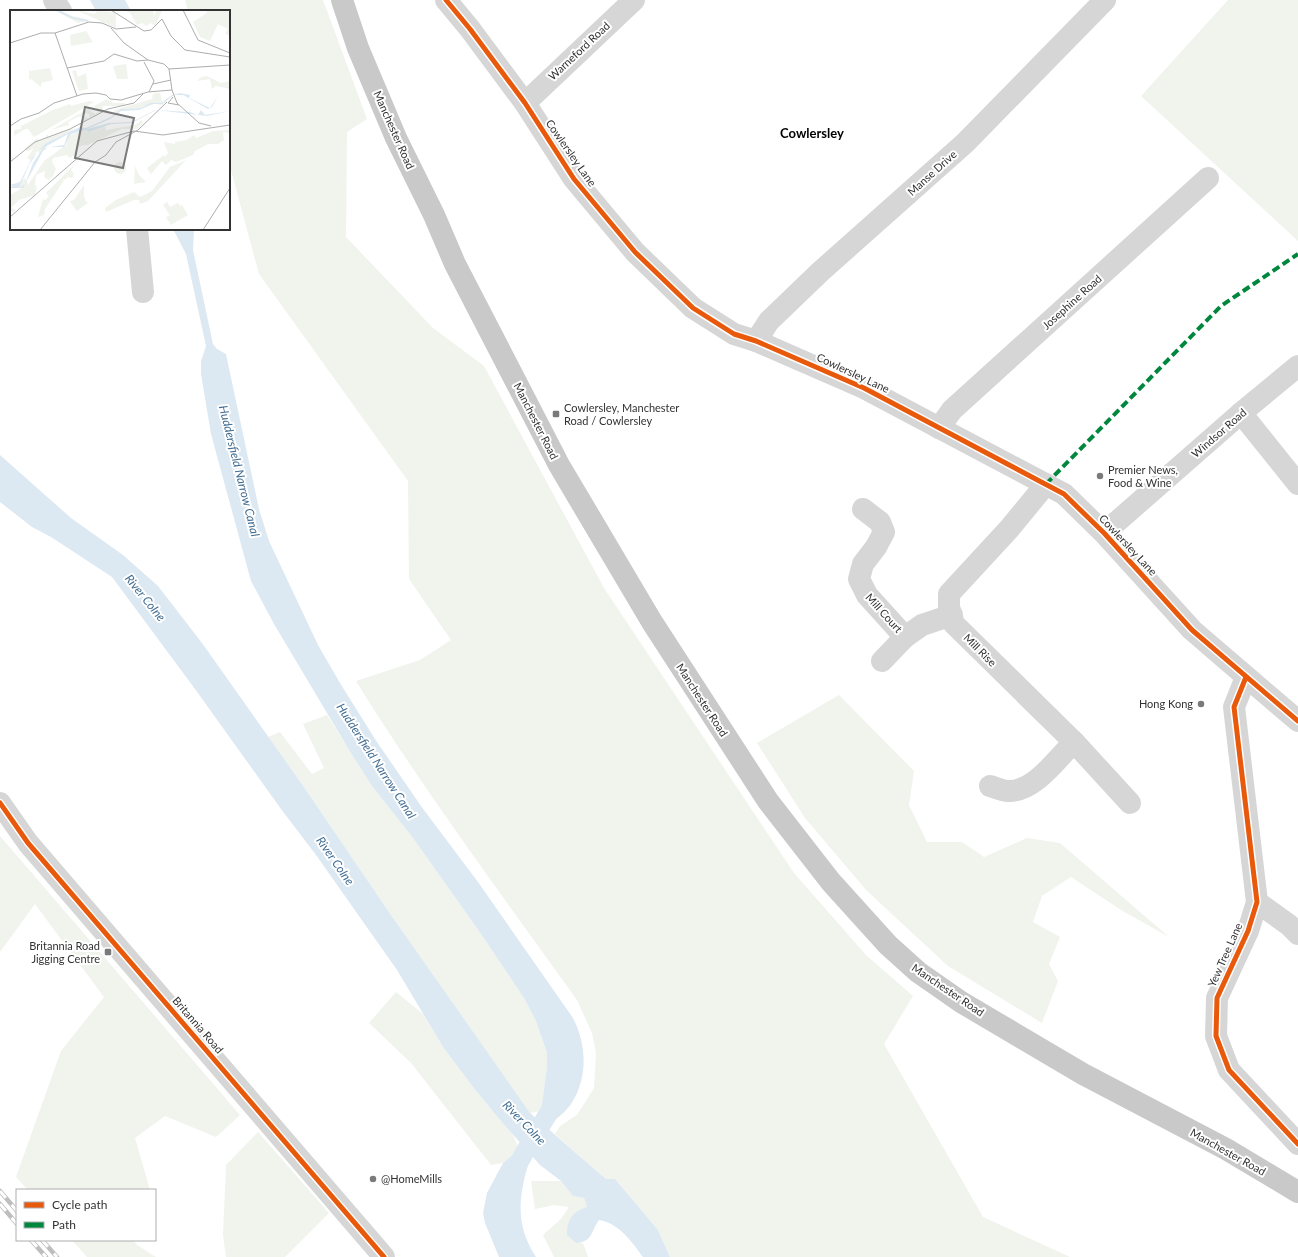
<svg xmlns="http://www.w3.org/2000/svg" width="1298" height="1257" viewBox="0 0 1298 1257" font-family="Lato,sans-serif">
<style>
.green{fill:#f0f4ed}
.water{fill:#dde9f2}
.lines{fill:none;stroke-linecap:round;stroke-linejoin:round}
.canal{stroke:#dde9f2;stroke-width:19}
.minor{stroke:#d6d6d6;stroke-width:22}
.tertiary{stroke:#d6d6d6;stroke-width:22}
.primary{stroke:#c9c9c9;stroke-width:22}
.rail-casing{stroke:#bebebe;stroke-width:4.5}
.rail{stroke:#fff;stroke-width:3;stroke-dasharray:9;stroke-linecap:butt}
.quiet{stroke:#00873e;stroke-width:4;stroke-dasharray:8 4;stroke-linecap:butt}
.cycleway-casing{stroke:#fff;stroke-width:8}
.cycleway{stroke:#e8590c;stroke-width:5}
.poi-dot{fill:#7a7a7a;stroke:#fff;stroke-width:1.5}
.labels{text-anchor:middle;stroke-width:4;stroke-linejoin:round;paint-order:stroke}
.street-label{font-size:11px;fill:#323232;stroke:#fff}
.poi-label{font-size:11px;fill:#323232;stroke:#fff;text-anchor:start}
.water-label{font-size:12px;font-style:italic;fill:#426d92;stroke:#fff}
.quarter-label{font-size:13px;font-weight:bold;fill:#000;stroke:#fff}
.inset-river{fill:none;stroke:#dde9f2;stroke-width:2}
.inset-road{fill:none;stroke:#adadad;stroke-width:1}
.view{fill:#7a7a7a;fill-opacity:0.15;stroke:#7a7a7a;stroke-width:2}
.inset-edge{fill:none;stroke:#323232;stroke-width:2}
</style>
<rect width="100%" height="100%" fill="#fff"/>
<!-- green -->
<g class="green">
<path d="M 185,0 L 323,0 L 367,119 L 347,132 L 346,237 L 433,328 L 484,366 L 604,588 L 794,873 L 866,955 L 913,996 L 884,1044 L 983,1217 L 1070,1257 L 670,1257 L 658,1230 L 615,1179 L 606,1179 L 555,1134 L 560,1126 L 577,1115 L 594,1088 L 596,1053 L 592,1033 L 577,1000 C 502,895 424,791 356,681 L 420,660 L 451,640 L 409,579 L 408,481 L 259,274 L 229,163 L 229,11 L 188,11 Z"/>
<polygon points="1228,0 1298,0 1298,241 1141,96"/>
<polygon points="839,695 914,771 909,805 927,842 962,842 984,857 1027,838 1060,843 1169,937 1121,910 1071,877 1042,896 1033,922 1060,937 1049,964 1058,981 1042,1023 948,966 867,891 805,818 757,743"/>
<polygon points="327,715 349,750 372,786 413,838 481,934 524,998 536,1021 547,1053 547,1067 541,1111 530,1113 518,1098 391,915 306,790 268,737 280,732 312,774 324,768 303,724"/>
<polygon points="0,836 240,1115 216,1137 165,1116 135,1138 150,1190 28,1190 16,1177 61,1051 104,997 35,904 0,952"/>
<polygon points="396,992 423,1014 443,1047 473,1087 500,1120 512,1133 519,1149 503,1163 491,1165 411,1063 369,1023"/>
<polygon points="258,1132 329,1213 285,1257 226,1257 223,1235 226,1165"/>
<polygon points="531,1181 561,1181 573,1196 584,1198 587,1207 576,1243 583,1243 588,1257 554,1257 543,1235 561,1219 569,1207 554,1205 535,1209"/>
<polygon points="72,1240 133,1240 137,1245 156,1257 87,1257"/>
</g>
<!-- water -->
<g class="water">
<polygon points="90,0 125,0 131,11 96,11"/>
<path d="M 173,229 L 194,229 L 193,250 L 213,344 L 217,349 L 226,354 L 259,509 L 269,541 L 318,645 L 340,683 L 375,739 L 421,806 L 478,882 L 573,1018 C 587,1045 588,1078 571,1104 C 567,1110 560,1116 554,1121 L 546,1118 L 541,1111 L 547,1067 L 547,1053 L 536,1021 L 524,998 L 481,934 L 413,838 L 372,786 L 349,750 L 274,624 L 251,581 L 211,434 L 201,374 L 201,361 L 206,346 L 186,254 Z"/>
<path d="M 0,455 L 71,518 L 123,555 L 158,586 L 202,643 L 306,790 L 391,915 L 530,1113 L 606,1179 L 615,1179 L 658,1230 L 670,1257 L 643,1257 C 632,1242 619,1223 599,1220 C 591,1231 593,1242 576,1243 L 567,1235 C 566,1221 573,1211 587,1207 L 584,1198 L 573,1196 L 561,1181 L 540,1165 L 500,1120 L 473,1087 L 443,1047 L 397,970 L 316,855 L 281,809 L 195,689 L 112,577 L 51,537 L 32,527 L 0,502 Z"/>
<path d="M 519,1149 L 526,1150 L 530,1158 C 519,1195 514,1223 536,1257 L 499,1257 L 485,1223 L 483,1213 L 487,1193 L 503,1163 Z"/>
</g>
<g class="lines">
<!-- canal -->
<polyline class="canal" points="513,1173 526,1150 559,1096"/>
<!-- minor -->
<g class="minor">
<polyline points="54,0 61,11"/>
<polyline points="525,103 634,0"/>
<polyline points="137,229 143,292"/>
<polyline points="756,341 769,321 820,272 965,143 1105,0"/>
<polyline points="1241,413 1298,484"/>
<polyline points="939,428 952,410 1208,178"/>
<polyline points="1046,484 1009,529 949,594 949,607 954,624 1074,742 1130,803"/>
<polyline points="863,509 880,522 884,532 876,547 863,564 859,579 867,595 905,637"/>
<polyline points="1104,533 1241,413 1298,366"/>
<polyline points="882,661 905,637 922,625 952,615"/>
<polyline points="1246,677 1234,707 1257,902 1248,931 1217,998 1216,1036 1229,1070 1298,1144"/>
<path d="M 990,786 C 996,788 1003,791 1008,791 C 1034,792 1057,759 1074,742"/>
<polyline points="1257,902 1289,925 1298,934"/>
</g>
<!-- tertiary -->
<g class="tertiary">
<polyline points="446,0 470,29 525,103 574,179 635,252 693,308 734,334 756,341 864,388 1064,494 1104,533 1192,630 1298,721"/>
<polyline points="0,803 28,843 384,1257"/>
</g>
<!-- primary -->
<polyline class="primary" points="342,0 358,48 396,138 434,215 455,264 559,465 652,622 768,801 831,882 888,945 918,972 961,1002 1083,1074 1226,1149 1298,1192"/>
<defs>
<g id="rail">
<polyline points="0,1191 17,1211"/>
<polyline points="0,1204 17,1224"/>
<polyline points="31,1240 46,1257"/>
<polyline points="42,1240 57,1257"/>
</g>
</defs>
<!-- rail casing -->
<use href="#rail" class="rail-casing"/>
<!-- rail -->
<use href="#rail" class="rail"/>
<!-- quiet -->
<polyline class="quiet" points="1046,484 1221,306 1298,254"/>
<defs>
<g id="cycleway">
<polyline points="446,0 470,29 525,103 574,179 635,252 693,308 734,334 756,341 864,388 1064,494 1104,533 1192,630 1298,721"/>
<polyline points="1246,677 1234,707 1257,902 1248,931 1217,998 1216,1036 1229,1070 1298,1144"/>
<polyline points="0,803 28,843 384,1257"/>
</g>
</defs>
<!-- cycleway casing -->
<use href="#cycleway" class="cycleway-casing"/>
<!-- cycleway -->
<use href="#cycleway" class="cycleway"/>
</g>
<!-- markers -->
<g class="poi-dot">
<rect x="552" y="410" width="8" height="8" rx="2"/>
<circle cx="1100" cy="476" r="4"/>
<circle cx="1201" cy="704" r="4"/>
<rect x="104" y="948" width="8" height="8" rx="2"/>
<circle cx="373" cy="1179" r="4"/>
</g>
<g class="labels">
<!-- street labels -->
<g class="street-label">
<text transform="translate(579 51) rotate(-43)" y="4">Warneford Road</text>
<text transform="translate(394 130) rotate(66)" y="4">Manchester Road</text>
<text transform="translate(571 153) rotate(55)" y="4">Cowlersley Lane</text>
<text transform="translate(932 173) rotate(-42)" y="4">Manse Drive</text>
<text transform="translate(1072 302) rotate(-42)" y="4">Josephine Road</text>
<text transform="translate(853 373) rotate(25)" y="4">Cowlersley Lane</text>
<text transform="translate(536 421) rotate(63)" y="4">Manchester Road</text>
<text transform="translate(1219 433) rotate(-41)" y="4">Windsor Road</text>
<text transform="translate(1128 545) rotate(47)" y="4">Cowlersley Lane</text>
<text transform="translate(884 613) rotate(48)" y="4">Mill Court</text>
<text transform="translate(980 650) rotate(45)" y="4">Mill Rise</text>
<text transform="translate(702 700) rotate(57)" y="4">Manchester Road</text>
<text transform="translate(1225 955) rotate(-66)" y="4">Yew Tree Lane</text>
<text transform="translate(948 990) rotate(34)" y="4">Manchester Road</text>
<text transform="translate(198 1025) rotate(49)" y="4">Britannia Road</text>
<text transform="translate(1228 1152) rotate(29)" y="4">Manchester Road</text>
</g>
<!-- poi labels -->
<g class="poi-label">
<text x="564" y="412">Cowlersley, Manchester<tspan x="564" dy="13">Road / Cowlersley</tspan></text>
<text x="1108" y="474">Premier News,<tspan x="1108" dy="13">Food &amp; Wine</tspan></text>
<text x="1193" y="708" text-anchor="end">Hong Kong</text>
<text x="100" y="950" text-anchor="end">Britannia Road<tspan x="100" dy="13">Jigging Centre</tspan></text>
<text x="381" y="1183">@HomeMills</text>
</g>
<!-- water labels -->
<g class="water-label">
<text transform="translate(239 471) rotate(76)" y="4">Huddersfield Narrow Canal</text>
<text transform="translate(145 598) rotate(51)" y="4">River Colne</text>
<text transform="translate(376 761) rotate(57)" y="4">Huddersfield Narrow Canal</text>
<text transform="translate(335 861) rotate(55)" y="4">River Colne</text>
<text transform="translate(524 1123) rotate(46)" y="4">River Colne</text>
</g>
<!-- quarter labels -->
<g class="quarter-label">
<text x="812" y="138">Cowlersley</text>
</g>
</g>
<!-- overview -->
<g transform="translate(10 10)">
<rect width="220" height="220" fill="#fff"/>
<path d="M 44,0 L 53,4 L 80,10 L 68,13 ZM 66,0 L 85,4 L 87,1 L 104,2 L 106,4 L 106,18 ZM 115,0 L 143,0 L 144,6 L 146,0 L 152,1 L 145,16 L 141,13 L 136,16 L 132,13 L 127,15 L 120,3 ZM 192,0 L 217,0 L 220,4 L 219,25 L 215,24 L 218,19 L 208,14 L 200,31 L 190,27 L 183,12 L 198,2 ZM 76,21 L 83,32 L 61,36 L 60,25 ZM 116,54 L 118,69 L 107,69 L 103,56 ZM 19,58 L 20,61 L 40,58 L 43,70 L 31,73 L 31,77 L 21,69 L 19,70 ZM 66,60 L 68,67 L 76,63 L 78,79 L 69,81 L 62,61 ZM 197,66 L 211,73 L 220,71 L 220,79 L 206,76 L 202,79 L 200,69 L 187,71 L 191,67 ZM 147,83 L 150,83 L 152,92 L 159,87 L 157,91 L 152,95 L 140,93 L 131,98 L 113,99 L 105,103 L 104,100 L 142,89 L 143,84 ZM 97,89 L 103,93 L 115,93 L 114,96 L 93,96 L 92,101 L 79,108 L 79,104 L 75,103 L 73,106 L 78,108 L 74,111 L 70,106 L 58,112 L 59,115 L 41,120 L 78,99 L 85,104 L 88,102 L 85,97 L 80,98 ZM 79,91 L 84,92 L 24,127 L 18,119 L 15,119 L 4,126 L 4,120 L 11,119 L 11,116 L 43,100 L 60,94 L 61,96 ZM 132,110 L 133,113 L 127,119 L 112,119 L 78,135 L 69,136 L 66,144 L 60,148 L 57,145 L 43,148 L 42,152 L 46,159 L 43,166 L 39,170 L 34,167 L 35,161 L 26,165 L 25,175 L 27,177 L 25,185 L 9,190 L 1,198 L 5,200 L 4,202 L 0,200 L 0,185 L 11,179 L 7,176 L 15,168 L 18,175 L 34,151 L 56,135 L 60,125 L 76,120 L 81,122 L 95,116 L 96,120 L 125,115 ZM 60,119 L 64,120 L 36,133 L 37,136 L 29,144 L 28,140 L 21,150 L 17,148 L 24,138 L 19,141 L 15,140 L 15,138 L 28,128 L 29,131 L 36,128 L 37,124 L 39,127 ZM 220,120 L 220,123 L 213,122 L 214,130 L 208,134 L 198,134 L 185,141 L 183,145 L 166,152 L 161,150 L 156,155 L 152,151 L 141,164 L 137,158 L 154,145 L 155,147 L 158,143 L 154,132 L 165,134 L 165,132 L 177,130 L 184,125 L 186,128 L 203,121 ZM 176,150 L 138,191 L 130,194 L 129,190 L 124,190 L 96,202 L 95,198 L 106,190 L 124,182 L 130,187 L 142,181 L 160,157 ZM104 158a6 6 0 1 1 12 0a6 6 0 1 1-12 0ZM 66,153 L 61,160 L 64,164 L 62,168 L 58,167 L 54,170 L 35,199 L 34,205 L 28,207 L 33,189 L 35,190 L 39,186 L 36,183 ZM 125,156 L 129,165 L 136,172 L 124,174 ZM 74,175 L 74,186 L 76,192 L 79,192 L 67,201 L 60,191 L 64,190 ZM 157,192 L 160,197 L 168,193 L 170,196 L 172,195 L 178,205 L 161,215 L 156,207 L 160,205 L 153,195 Z" fill="#f0f4ed"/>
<path d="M 170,83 L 180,85 L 179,88 L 200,98 L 208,86 L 202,97 L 198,99 L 173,85 L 164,85 L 152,94 L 143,94 L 129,100 L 111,101 L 100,109 L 77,119 L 99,113 L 122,112 L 145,100 L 180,102 L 188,105 L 191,100 L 195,105 L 220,101 L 197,106 L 146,100 L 122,113 L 101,114 L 79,122 L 76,120 L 61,124 L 54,137 L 38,137 L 33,141 L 13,178 L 0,178 L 3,176 L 0,175 L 10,172 L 22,148 L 36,133 L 70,117 L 76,118 L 101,107 L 111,99 L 131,98 L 140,93 L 152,93 L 162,85 ZM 58,124 L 54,135 L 33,138 L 23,153 L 15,174 L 9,178 L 19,155 L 28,141 Z" fill="#dde9f2" fill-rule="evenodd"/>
<path class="inset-river" d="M 47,0 L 63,8M 63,8 L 78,11"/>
<path class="inset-road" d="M 101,0 L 134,21 L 141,20 L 152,9 L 161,26 L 175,40 L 220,47M 173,0 L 188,30 L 220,43M 101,18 L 114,33 L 138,50 L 154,54 L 159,59M 45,23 L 67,86M 0,33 L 31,23 L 45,23 L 79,12 L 92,13 L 106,19 L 126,17M 134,52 L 144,71 L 139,82M 57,58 L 94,51 L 104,44 L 127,51 L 138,50M 159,59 L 220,55M 159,59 L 162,80M 143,74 L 161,70M 163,87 L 158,93 L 169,95M 11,109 L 29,103 L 44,93 L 73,84 L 86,83 L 96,85 L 100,89 L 111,90 L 138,82 L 162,80 L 167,93 L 189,113 L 201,116M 0,116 L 11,109M 0,152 L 25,132 L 60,119 L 98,99 L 124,93 L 133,84M 0,207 L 87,131 L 124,121 L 153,125 L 220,115M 30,220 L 85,152 L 96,145 L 106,132 L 128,120 L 157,92M 193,220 L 220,178"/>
<path class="view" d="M 75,97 L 124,108 L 113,158 L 65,148 Z"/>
<rect width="220" height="220" class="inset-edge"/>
</g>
<!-- legend -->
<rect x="16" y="1189" width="140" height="52" fill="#ffffff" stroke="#adadad"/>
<rect x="24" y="1202" width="20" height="6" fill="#e8590c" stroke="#adadad"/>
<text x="52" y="1209" font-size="12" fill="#323232">Cycle path</text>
<rect x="24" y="1222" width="20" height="6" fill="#00873e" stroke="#adadad"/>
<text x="52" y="1229" font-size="12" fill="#323232">Path</text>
</svg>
